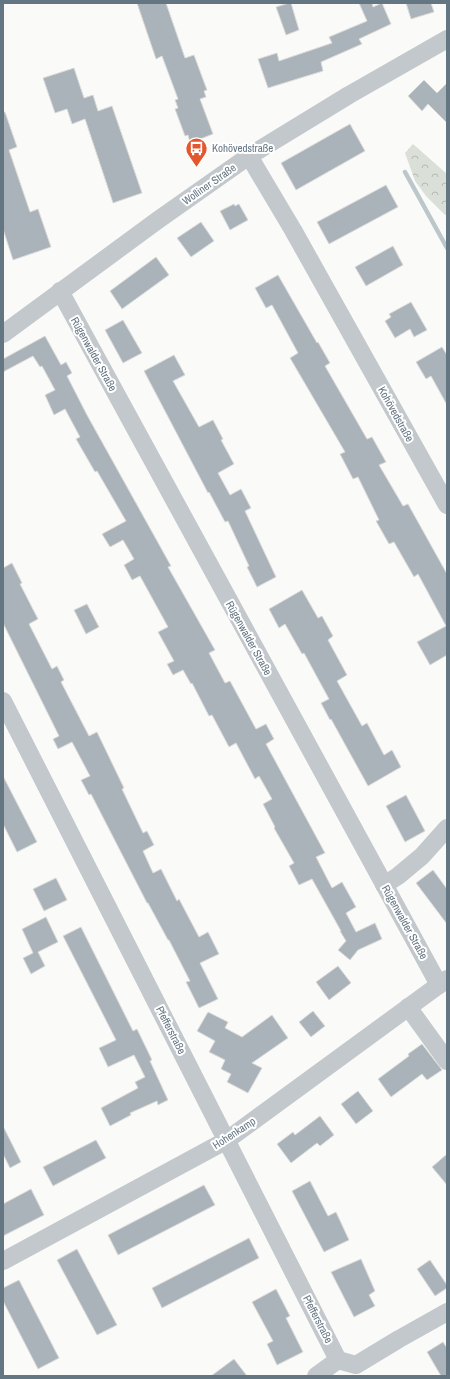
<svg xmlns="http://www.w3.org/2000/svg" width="450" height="1379" viewBox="0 0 450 1379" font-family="'Archivo Narrow',sans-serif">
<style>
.park{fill:url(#park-crowns)}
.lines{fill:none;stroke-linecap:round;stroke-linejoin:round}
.stream{stroke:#bbc7cb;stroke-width:4.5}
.building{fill:#aab3b9;stroke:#dcdcda}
.minor{stroke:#c3c8cc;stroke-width:18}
.labels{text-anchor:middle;stroke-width:4;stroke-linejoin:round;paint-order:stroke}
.poi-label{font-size:11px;fill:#657683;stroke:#fff;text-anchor:start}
.street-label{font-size:11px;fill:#657683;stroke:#fff}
</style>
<defs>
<pattern id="park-crowns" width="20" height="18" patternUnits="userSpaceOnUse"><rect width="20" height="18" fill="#dadfd7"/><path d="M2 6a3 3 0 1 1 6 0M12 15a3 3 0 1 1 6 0" fill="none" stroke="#b4b9b4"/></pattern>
</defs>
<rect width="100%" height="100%" fill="#fafaf8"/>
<!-- park -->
<polygon class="park" points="413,144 447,174 447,214 445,215 426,196 415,181 405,153"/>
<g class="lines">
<!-- stream -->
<polyline class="stream" points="405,172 447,248"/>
</g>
<!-- building -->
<g class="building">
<polygon points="137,3 166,3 185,58 194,55 207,90 204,91 206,97 200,99 213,134 190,143 188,135 185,136 175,109 178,108 175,100 178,99 162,56 156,59"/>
<polygon points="289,3 291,3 299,30 286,35 276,7"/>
<polygon points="359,3 372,3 373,7 382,3 391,24 359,39 362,44 321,62 323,71 268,88 258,59 277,53 279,61 332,43 329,37 367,21"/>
<polygon points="406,3 431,3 434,12 411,19"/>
<polygon points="74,68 84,98 93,95 98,111 112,106 142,193 113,203 85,119 72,124 67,109 55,113 43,78"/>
<polygon points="424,80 437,93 447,83 447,123 428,104 422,111 408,96"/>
<polygon points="3,112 5,112 17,147 9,150 30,212 38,209 51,247 13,260 3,229"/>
<polygon points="350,124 365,151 296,190 281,163"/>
<polygon points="386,185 398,207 329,244 317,222"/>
<polygon points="234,204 235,206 239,204 248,220 230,230 220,211"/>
<polygon points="201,222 214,241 191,257 177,238"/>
<polygon points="393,246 403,265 366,286 355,267"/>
<polygon points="156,257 169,275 122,309 110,291"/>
<polygon points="278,275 317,343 318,342 330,363 325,366 367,439 372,437 386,462 379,465 403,506 408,504 447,574 447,655 430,665 417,642 446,626 418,574 414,577 394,542 389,544 376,521 379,520 358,477 353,479 340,454 345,452 290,358 298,353 272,305 266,308 255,288"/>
<polygon points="411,302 427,330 414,337 410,329 395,338 385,321 391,317 389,314"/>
<polygon points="123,320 142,353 123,363 105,330"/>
<polygon points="45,336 61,365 66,362 72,373 67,376 87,415 171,566 168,567 215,650 209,653 225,683 230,681 256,729 266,724 274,739 266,744 325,853 316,857 332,888 342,882 356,907 346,913 356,932 375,923 382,939 358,950 350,960 338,950 346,941 340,931 341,931 312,879 299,885 289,866 294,863 274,828 275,827 263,804 272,799 259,776 255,779 236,743 229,747 212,715 209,716 192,683 191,684 183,670 173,675 167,664 174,661 158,632 168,627 140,576 132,580 124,565 134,559 123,540 110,547 102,534 126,521 97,471 95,472 76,439 80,437 65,409 54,415 45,395 55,390 42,366 40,367 33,356 3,372 3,359"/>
<polygon points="442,347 447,355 447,405 431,376 426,379 416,362"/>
<polygon points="174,355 185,375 173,381 199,427 213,420 223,439 221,440 234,464 218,473 230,495 241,489 251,508 245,511 276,577 257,587 247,567 249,566 228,521 225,522 209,492 208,493 144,371"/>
<polygon points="12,563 22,583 20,584 38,619 29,624 52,669 57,666 64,680 61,682 89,736 97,732 124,788 122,789 143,833 147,831 154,845 143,851 153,873 161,869 177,901 179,899 199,937 208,932 219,954 200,963 218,999 199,1008 186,982 190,981 169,940 168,940 148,903 147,903 91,794 89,795 81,780 90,776 72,742 58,749 53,739 59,736 3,623 3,568"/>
<polygon points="302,590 318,618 322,616 333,636 328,640 347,675 337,681 362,726 367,723 384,755 392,750 401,767 368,786 331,719 330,720 321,703 329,699 304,653 302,654 285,624 279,628 269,609"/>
<polygon points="87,604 99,627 86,634 74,610"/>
<polygon points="3,776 37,842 17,852 3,824"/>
<polygon points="406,795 425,831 405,842 386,806"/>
<polygon points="433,870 447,889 447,924 416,883"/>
<polygon points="56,878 67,900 44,911 33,889"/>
<polygon points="46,917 58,942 38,952 45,966 31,974 23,958 33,953 22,929"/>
<polygon points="81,927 133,1031 137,1029 152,1060 150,1061 168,1100 158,1105 157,1101 130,1113 131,1115 110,1126 101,1108 138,1088 135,1082 145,1077 134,1055 108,1067 99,1048 116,1040 63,936"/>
<polygon points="338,966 351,983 329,1000 316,982"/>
<polygon points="313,1011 325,1026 311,1037 299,1022"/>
<polygon points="208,1012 228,1022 225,1028 242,1037 272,1015 288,1038 252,1063 262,1068 248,1093 227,1082 231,1074 221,1069 225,1060 209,1052 215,1041 197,1031"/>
<polygon points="422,1044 442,1070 427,1080 422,1074 391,1097 378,1079 409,1056 408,1054"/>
<polygon points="358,1091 373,1111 356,1124 341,1104"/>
<polygon points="320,1116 334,1135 320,1146 317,1143 291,1163 277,1144 293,1132 295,1135"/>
<polygon points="3,1126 21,1162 10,1168 3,1154"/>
<polygon points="96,1140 106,1158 53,1186 43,1167"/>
<polygon points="447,1154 447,1185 432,1167"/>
<polygon points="310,1181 328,1216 336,1212 349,1240 324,1252 292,1191"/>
<polygon points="204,1185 215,1205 118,1255 108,1235"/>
<polygon points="31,1189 44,1215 3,1236 3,1204"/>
<polygon points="249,1238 259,1258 162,1308 152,1288"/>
<polygon points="77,1249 117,1325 97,1335 57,1260"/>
<polygon points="361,1259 375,1291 369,1295 375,1306 354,1317 331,1272"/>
<polygon points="430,1260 447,1285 447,1288 435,1296 417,1269"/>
<polygon points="19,1280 59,1358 38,1369 3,1301 3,1288"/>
<polygon points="276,1289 290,1316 286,1318 303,1352 277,1365 267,1344 273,1341 252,1302"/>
<polygon points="443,1342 447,1348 447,1376 441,1376 427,1352"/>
<polygon points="234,1359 247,1376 211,1376"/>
</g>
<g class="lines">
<!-- minor -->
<g class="minor">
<polyline points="249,156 293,230 447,505"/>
<polyline points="60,291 439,985"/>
<polyline points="3,334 158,220 249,156 349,95 447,39"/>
<polyline points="3,701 338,1360"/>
<polyline points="384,885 398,876 422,856 447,828"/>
<polyline points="408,1007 447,1061"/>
<polyline points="3,1261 227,1140 447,979"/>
<polyline points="338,1360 356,1365 399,1339 447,1312"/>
<polyline points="316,1376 338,1360"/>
</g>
</g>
<!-- icons -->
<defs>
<symbol id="bus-pin" viewBox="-11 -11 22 30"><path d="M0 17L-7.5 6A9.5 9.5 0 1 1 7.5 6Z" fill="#e4572e" stroke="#fff"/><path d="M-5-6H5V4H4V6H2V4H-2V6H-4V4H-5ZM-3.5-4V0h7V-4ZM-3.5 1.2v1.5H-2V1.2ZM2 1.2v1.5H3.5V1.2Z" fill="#fff"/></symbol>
</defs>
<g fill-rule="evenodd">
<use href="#bus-pin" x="184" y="136" width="25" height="34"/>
</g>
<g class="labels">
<!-- poi labels -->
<g class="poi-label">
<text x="212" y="152">Kohövedstraße</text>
</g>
<!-- street labels -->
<g class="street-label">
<text transform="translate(209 184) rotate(-35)" y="4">Wolliner Straße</text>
<text transform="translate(94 354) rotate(61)" y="4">Rügenwalder Straße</text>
<text transform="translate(396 414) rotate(61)" y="4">Kohövedstraße</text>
<text transform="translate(249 638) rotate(61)" y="4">Rügenwalder Straße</text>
<text transform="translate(405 922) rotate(61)" y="4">Rügenwalder Straße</text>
<text transform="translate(171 1030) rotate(63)" y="4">Pfefferstraße</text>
<text transform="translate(234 1133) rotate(-33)" y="4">Hohenkamp</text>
<text transform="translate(318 1319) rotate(63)" y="4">Pfefferstraße</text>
</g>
</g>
<!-- border -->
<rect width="450" height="1379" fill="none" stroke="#657683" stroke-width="8"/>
</svg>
